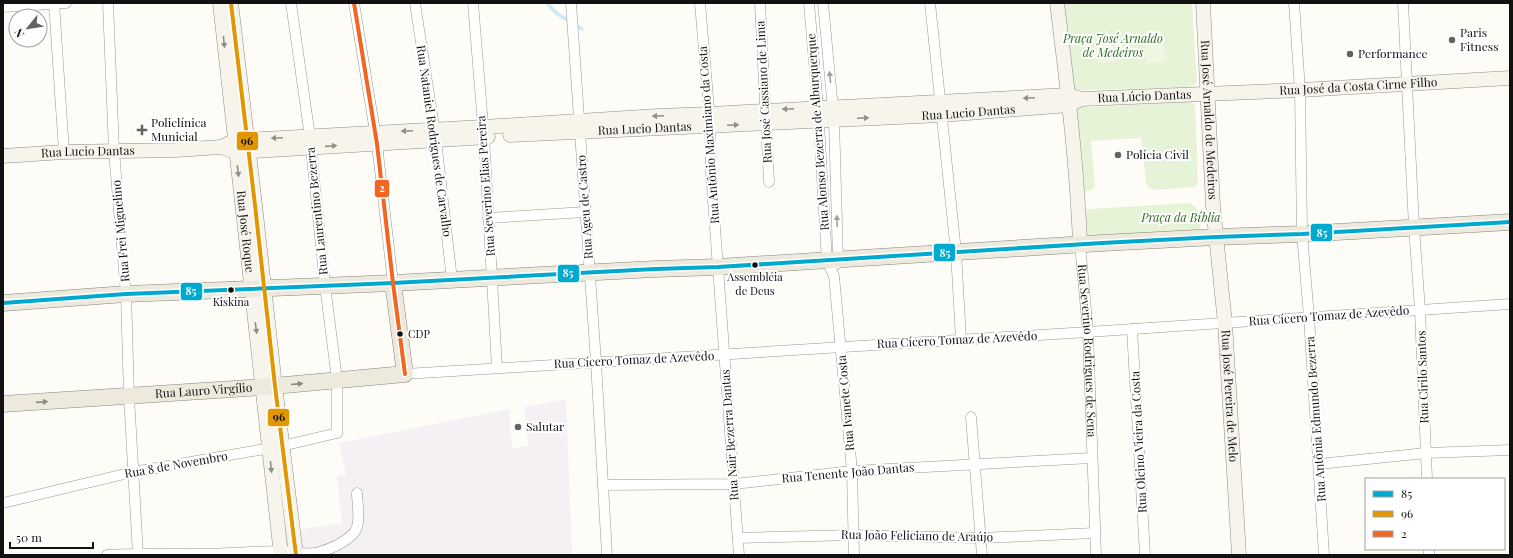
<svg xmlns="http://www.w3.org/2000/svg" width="1513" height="558" viewBox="0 0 1513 558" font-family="'Playfair Display',serif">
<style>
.industrial{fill:#f5f0f3}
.green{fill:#e7f3d7}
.pitch{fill:#f0f6e1}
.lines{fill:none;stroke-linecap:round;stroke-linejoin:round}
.stream{stroke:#cde8f7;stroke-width:3.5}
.street-casing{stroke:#979795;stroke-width:11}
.secondary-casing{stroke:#8e8d8b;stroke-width:15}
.primary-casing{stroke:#858482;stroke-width:17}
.street{stroke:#fffffe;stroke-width:10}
.secondary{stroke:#f6f4eb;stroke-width:14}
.primary{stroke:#ede9dc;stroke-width:16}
.bus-1-casing{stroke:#fff;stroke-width:7}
.bus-2-casing{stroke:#fff;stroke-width:7}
.bus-3-casing{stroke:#fff;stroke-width:7}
.bus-1{stroke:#00a9ce;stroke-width:4}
.bus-2{stroke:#e09702;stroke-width:4}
.bus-3{stroke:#f26522;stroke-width:4}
.oneway{fill:#8f8e89}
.oneway2{fill:#a0a09f}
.oneway3{fill:#8a8881}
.poi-dot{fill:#646362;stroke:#fff;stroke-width:1.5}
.bus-dot{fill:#111;stroke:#fff;stroke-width:1.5}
.labels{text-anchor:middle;stroke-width:4;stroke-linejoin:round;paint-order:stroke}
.bus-label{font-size:11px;fill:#111;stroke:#fff}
.poi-label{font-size:12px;fill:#111;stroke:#fff;text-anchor:start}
.park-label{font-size:12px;font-style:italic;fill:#2f6b1f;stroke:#fff}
.street-label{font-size:12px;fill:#111;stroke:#fff}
.line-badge{stroke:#fff;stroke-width:1.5}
.badge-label{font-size:11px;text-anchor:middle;font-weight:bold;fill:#fff}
.pale-badge-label{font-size:11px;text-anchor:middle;font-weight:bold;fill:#111}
</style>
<rect width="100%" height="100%" fill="#fdfcf7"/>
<!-- industrial -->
<polygon class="industrial" points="566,399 572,555 300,555 297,530 342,523 337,476 346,475 339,443 509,409 512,448 528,446 524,407"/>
<!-- green -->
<g class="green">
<polygon points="1061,3 1192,3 1197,81 1194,86 1184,88 1082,90 1074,89"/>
<polygon points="1192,101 1195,105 1198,181 1195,187 1154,190 1148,187 1146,182 1141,138 1091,141 1095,186 1090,191 1080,191 1076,108"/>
<path d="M 1189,203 C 1192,205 1195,206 1197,209 C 1202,214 1202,226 1198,231 L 1085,237 L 1085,211 L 1089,209 Z"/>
</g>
<!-- pitch -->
<g class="pitch">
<polygon points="1162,32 1165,62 1147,63 1144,34"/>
<polygon points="1113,35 1115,62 1098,63 1096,36"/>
</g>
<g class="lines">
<!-- stream -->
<polyline class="stream" points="547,3 556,13 582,29"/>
<defs>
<g id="street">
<polyline points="54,3 64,152"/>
<polyline points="108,3 114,151 126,294 129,396 138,555"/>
<polyline points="354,3 377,144 393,283"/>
<polyline points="415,3 436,140 452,280"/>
<polyline points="473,3 484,137 497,368"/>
<polyline points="571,3 596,362 607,555"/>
<polyline points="700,3 710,121 711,172 739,555"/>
<polyline points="760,3 769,182"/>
<polyline points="809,3 818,108 827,261 834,276 852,471 854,555"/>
<polyline points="823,3 834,120 838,260 837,264"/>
<polyline points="930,3 956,252 961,339"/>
<polyline points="1294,3 1300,90 1302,234 1309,317 1324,555"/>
<polyline points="1403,3 1414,227 1420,310 1427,479"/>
<polyline points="3,7 66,3"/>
<polyline points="488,218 585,212"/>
<path id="s1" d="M 1080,244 L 1088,332 L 1096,555"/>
<polyline points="1132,329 1145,555"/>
<polyline points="405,374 1088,332 1510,304"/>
<polyline points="971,417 982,555"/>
<polyline points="1319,464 1426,453 1510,450"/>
<polyline points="603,485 734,484 852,471 1092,458"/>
<polyline points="3,503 133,472 282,446 337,433 337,380 325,285 310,137 291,3"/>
<polyline points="738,538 853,535 981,538 1095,533"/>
<polyline points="1429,549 1429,555"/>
<path d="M 107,555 C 140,553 174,554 208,554 C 230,553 253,552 275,551 C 288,550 301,555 315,553 C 328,550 343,544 353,534 C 362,525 357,505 357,493"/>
</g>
<g id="secondary">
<path id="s2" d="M 220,3 L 281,555"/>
<polyline points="231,3 255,205 275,386 296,555"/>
<path d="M 1057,3 C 1067,83 1077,164 1080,244"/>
<path id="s3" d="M 1203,3 L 1213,206 L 1225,323 L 1239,555"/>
<path id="s4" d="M 510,135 L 942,115 L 1069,105 L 1082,99"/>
<polyline points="221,147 236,152 488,137"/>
<path id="s5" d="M 3,156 L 64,152 L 176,150 L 221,147 L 234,141 L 247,140 L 483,127 L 658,116 L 710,114 L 1068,95 L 1082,99 L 1300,90 L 1510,78"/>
</g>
<g id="primary">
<polyline points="3,303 126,294 393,283 655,269 718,267 1102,243 1216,237 1302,234 1510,222"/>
<path id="s6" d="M 3,404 L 263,387 L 405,374 L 393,283"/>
</g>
</defs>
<!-- street casing -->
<use href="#street" class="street-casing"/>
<!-- secondary casing -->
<use href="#secondary" class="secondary-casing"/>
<!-- primary casing -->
<use href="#primary" class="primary-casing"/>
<!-- street -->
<use href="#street" class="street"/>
<!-- secondary -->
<use href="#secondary" class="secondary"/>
<!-- primary -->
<use href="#primary" class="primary"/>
<defs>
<polyline id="bus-1" points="3,303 126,294 393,283 655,269 718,267 1102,243 1216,237 1302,234 1510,222"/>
<polyline id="bus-2" points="231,3 255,205 275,386 296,555"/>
<polyline id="bus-3" points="354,3 377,144 393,283 405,374"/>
</defs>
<!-- bus-1 casing -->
<use href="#bus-1" class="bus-1-casing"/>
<!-- bus-2 casing -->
<use href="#bus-2" class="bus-2-casing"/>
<!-- bus-3 casing -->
<use href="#bus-3" class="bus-3-casing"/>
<!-- bus-1 -->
<use href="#bus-1" class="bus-1"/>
<!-- bus-2 -->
<use href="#bus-2" class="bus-2"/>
<!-- bus-3 -->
<use href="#bus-3" class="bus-3"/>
</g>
<!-- one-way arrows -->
<defs><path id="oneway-solid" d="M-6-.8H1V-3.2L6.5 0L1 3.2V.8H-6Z"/></defs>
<g class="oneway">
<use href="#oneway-solid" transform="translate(224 42) rotate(84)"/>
<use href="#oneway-solid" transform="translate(1029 98) rotate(178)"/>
<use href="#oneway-solid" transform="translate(788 109) rotate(177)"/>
<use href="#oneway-solid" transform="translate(658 116) rotate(177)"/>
<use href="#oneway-solid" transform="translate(863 118) rotate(-3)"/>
<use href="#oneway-solid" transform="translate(733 125) rotate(-3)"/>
<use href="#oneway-solid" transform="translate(407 131) rotate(177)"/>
<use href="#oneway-solid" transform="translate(277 138) rotate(177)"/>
<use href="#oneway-solid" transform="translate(331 146) rotate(-4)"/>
<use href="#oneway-solid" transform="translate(238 171) rotate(83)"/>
<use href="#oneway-solid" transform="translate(256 328) rotate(82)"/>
<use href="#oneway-solid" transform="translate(271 467) rotate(84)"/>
</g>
<g class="oneway2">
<use href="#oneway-solid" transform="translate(830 77) rotate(-96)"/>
<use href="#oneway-solid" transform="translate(837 221) rotate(-92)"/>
</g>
<g class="oneway3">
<use href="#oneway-solid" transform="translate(297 384) rotate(-5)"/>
<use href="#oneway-solid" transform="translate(42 402) rotate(-4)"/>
</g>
<!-- markers -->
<g class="poi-dot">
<circle cx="1452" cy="40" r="4"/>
<circle cx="1350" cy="54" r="4"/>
<path d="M140 124h4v4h4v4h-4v4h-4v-4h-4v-4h4z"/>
<circle cx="1118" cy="155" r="4"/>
<circle cx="518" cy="427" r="4"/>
</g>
<g class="bus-dot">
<circle cx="755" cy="265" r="3.5"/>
<circle cx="231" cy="290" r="3.5"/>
<circle cx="400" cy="334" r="3.5"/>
</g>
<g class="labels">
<!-- bus labels -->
<g class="bus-label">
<text x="755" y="281">Assembléia<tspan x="755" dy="14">de Deus</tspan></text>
<text x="231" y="306">Kiskina</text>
<text x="408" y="338" text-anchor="start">CDP</text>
</g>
<!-- poi labels -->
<g class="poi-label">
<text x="1460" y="37">Paris<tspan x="1460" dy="14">Fitness</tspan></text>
<text x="1358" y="58">Performance</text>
<text x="151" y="127">Policlínica<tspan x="151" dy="14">Municial</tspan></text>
<text x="1126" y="159">Polícia Civil</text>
<text x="526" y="431">Salutar</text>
</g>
<!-- park labels -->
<g class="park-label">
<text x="1113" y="43">Praça José Arnaldo<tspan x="1113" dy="14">de Medeiros</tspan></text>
<text x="1181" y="222">Praça da Bíblia</text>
</g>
<!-- street labels -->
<g class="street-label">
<text dy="4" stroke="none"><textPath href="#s5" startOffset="1359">Rua José da Costa Cirne Filho</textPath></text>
<text transform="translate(764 92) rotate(-93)" y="4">Rua José Cassiano de Lima</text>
<text dy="4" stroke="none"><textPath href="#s5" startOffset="1145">Rua Lúcio Dantas</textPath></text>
<text dy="4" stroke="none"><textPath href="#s4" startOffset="459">Rua Lucio Dantas</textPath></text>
<text dy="4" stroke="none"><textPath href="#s3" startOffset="117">Rua José Arnaldo de Medeiros</textPath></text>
<text dy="4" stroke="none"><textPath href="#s4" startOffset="135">Rua Lucio Dantas</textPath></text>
<text transform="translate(818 132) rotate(-94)" y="4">Rua Alonso Bezerra de Alburquerque</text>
<text transform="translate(709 135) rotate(-94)" y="4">Rua Antônio Maximiano da Costa</text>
<text transform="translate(434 141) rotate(82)" y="4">Rua Nataniel Rodrigues de Carvalho</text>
<text dy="4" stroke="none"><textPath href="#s5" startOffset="85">Rua Lucio Dantas</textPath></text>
<text transform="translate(486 186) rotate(-94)" y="4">Rua Severino Elias Pereira</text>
<text transform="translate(585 207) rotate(-94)" y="4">Rua Ageu de Castro</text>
<text transform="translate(317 211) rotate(-96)" y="4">Rua Laurentino Bezerra</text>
<text transform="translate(121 231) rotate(-95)" y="4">Rua Frei Miguelino</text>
<text dy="4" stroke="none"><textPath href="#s2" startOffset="230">Rua José Roque</textPath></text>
<text transform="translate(1329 316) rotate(-4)" y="4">Rua Cícero Tomaz de Azevêdo</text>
<text transform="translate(957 340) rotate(-3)" y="4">Rua Cícero Tomaz de Azevêdo</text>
<text dy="4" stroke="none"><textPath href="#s1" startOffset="107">Rua Severino Rodrigues de Sena</textPath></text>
<text transform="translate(634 360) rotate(-3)" y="4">Rua Cícero Tomaz de Azevêdo</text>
<text transform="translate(1423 377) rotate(-92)" y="4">Rua Cirilo Santos</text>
<text dy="4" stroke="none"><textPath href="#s6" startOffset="201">Rua Lauro Virgílio</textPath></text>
<text dy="4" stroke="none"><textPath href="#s3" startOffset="394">Rua José Pereira de Melo</textPath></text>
<text transform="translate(846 403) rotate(-95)" y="4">Rua Ivanete Costa</text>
<text transform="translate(1316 419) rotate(-94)" y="4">Rua Antônia Edmundo Bezerra</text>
<text transform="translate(730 435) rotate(-94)" y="4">Rua Nair Bezerra Dantas</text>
<text transform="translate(1139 442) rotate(-93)" y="4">Rua Olcino Vieira da Costa</text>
<text transform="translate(176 465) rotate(-10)" y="4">Rua 8 de Novembro</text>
<text transform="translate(848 473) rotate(-5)" y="4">Rua Tenente João Dantas</text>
<text transform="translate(917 536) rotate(1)" y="4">Rua João Feliciano de Araújo</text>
</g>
</g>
<g class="line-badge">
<rect x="236" y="131" width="23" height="20" rx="4" fill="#e09702"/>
<rect x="374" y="179" width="16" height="19" rx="4" fill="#f26522"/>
<rect x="1310" y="223" width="23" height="19" rx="4" fill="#00a9ce"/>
<rect x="933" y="243" width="23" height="19" rx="4" fill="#00a9ce"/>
<rect x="557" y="264" width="23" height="19" rx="4" fill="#00a9ce"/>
<rect x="180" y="282" width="23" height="19" rx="4" fill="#00a9ce"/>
<rect x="267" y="408" width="23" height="19" rx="4" fill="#e09702"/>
</g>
<g class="badge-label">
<text x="382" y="192">2</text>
<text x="1322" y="237">85</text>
<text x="945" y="257">85</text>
<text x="568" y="277">85</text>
<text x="191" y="295">85</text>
</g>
<g class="pale-badge-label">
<text x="247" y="145">96</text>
<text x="279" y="421">96</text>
</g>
<!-- border -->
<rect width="1513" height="558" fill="none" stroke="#111111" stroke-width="8"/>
<!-- legend -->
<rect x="1365" y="478" width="140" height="72" fill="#ffffff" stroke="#a0a0a0"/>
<rect x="1373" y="491" width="20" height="6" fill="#00a9ce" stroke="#a0a0a0"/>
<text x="1401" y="498" font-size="12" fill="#111111">85</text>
<rect x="1373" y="511" width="20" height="6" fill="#e09702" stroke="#a0a0a0"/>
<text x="1401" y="518" font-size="12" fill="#111111">96</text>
<rect x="1373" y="531" width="20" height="6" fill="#f26522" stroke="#a0a0a0"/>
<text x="1401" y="538" font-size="12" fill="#111111">2</text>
<!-- north arrow -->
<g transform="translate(28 28) rotate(240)"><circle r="19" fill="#ffffff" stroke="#a0a0a0"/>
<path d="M0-3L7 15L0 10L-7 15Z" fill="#646362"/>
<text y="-6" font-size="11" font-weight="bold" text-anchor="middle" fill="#111111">N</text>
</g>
<!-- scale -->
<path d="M10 542v6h83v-6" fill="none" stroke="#111111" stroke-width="2"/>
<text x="16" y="542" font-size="12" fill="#111111" stroke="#ffffff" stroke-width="3" paint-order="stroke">50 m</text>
</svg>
